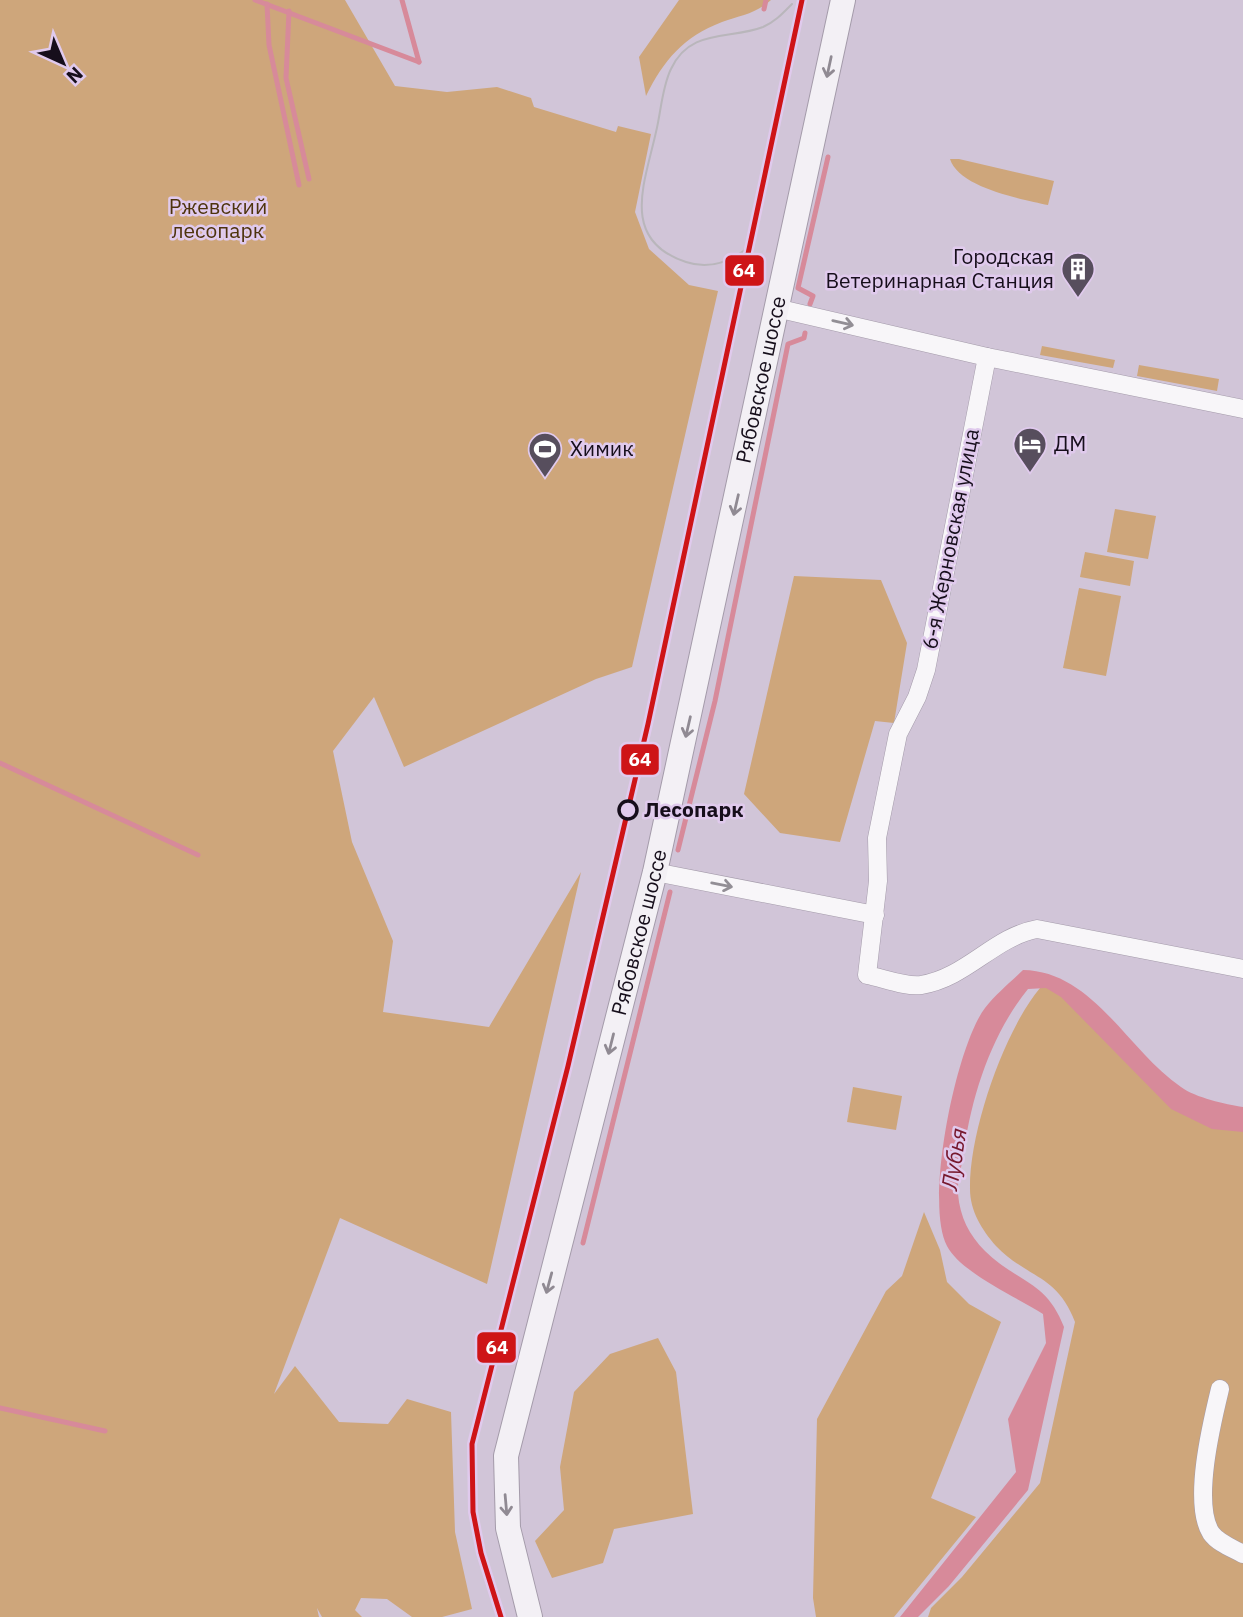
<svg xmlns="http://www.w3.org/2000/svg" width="1243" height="1617" viewBox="0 0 1243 1617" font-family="'IBM Plex Sans',sans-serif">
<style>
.green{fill:#cea67b}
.water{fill:#d78a9a}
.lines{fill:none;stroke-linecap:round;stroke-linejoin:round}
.stream{stroke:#d78a9a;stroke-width:5}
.street-casing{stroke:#a49baa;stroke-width:19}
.secondary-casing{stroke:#a49baa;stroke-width:26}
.street{stroke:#f8f6f9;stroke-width:18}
.secondary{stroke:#f3f0f5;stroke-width:24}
.tram{stroke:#b9b6bb;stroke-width:2}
.tram-1-casing{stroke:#e0caed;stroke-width:10}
.tram-1{stroke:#ce1417;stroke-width:5}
.oneway{stroke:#908a93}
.oneway2{stroke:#928e95}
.stop-dot{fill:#e0caed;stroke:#160e1b;stroke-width:3.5}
.labels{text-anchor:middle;stroke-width:5;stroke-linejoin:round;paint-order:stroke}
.park-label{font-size:21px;fill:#4d330c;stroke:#e0caed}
.poi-label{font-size:21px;fill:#160e1b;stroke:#e0caed;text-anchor:start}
.street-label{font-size:21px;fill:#160e1b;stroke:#e0caed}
.stop-label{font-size:21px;font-weight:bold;fill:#160e1b;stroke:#e0caed;text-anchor:start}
.water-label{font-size:23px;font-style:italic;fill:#77182e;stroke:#e0caed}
.line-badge{stroke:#e0caed;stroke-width:2.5}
.badge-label{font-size:19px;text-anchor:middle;font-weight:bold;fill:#fff}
</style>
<rect width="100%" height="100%" fill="#d1c5d8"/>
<!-- green -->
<g class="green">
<polygon points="0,0 345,0 395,86 447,92 497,87 531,98 534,107 616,132 618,126 651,134 635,212 649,249 689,285 718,291 632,667 596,679 404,767 374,697 333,751 352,842 393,941 383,1012 489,1027 581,872 487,1284 340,1218 274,1394 295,1366 339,1422 388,1424 407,1399 451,1412 455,1532 472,1609 442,1617 412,1617 387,1599 361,1598 355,1610 362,1617 322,1617 317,1608 319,1617 0,1617"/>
<path d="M 679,0 L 771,0 C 755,14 741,15 722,22 C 683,37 664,60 646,96 L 639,57 Z"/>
<path d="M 950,159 L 959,159 L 1054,181 L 1048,205 C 1022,199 959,188 950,159 Z"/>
<polygon points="1042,346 1115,360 1113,368 1040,355"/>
<polygon points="1139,365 1219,379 1217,391 1137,376"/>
<polygon points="1115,509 1156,516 1148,559 1107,552"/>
<polygon points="1085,552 1134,561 1130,586 1080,577"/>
<polygon points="794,576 881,580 907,643 894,723 875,721 840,842 780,833 744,794"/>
<polygon points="1079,588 1121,596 1106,676 1063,668"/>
<path d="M 1057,987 L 1151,1074 L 1243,1129 L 1243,1617 L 928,1617 L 931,1608 L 962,1577 L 1040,1483 L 1075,1322 C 1057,1274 1028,1279 996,1246 C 982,1230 970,1211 970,1189 C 969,1132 1004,1031 1040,988 Z"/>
<polygon points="853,1087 902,1096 896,1130 847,1122"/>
<polygon points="924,1212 940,1250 947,1282 969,1304 1001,1322 931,1498 976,1517 894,1617 816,1617 813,1598 817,1419 886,1291 902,1276"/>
<polygon points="658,1338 676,1372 693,1514 614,1529 603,1563 552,1578 535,1541 564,1510 560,1467 574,1392 610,1354"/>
</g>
<!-- water -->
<path class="water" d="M 1023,970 C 1093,971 1128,1051 1181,1087 C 1196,1098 1225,1104 1243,1107 L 1243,1132 L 1212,1129 L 1171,1109 L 1061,997 L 1046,988 L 1028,989 C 990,1036 971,1098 963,1157 C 961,1169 957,1183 958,1194 C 960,1217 969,1235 985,1251 C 1018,1283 1046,1280 1064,1327 L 1028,1490 L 949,1586 L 918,1617 L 900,1617 L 1016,1472 L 1008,1419 L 1046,1343 L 1043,1314 C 1018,1298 960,1272 947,1246 C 924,1203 956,1046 985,1008 C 996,994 1011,982 1023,970 Z"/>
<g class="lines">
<!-- stream -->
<g class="stream">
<polyline points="255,0 419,62"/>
<polyline points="402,0 419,62"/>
<polyline points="267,4 269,45 299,185"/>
<polyline points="764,9 766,0"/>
<polyline points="289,11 286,78 309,179"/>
<polyline points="810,304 813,296 798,288 828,157"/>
<polyline points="0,763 198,855"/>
<polyline points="678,850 715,701 788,344 804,338 805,333"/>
<polyline points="583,1243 670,892"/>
<polyline points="0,1408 105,1431"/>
</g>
<defs>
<g id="street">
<polyline points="776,308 987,357"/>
<path d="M 1243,409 L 987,357 L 926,670 L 917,697 L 898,734 L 877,838 L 878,881 L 867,975 C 883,978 905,987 921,985 C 966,978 994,937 1037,929 L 1243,969"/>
<polyline points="655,872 875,915"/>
<path d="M 1220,1389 C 1212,1422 1192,1503 1211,1533 C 1218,1543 1232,1548 1243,1554"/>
</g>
<g id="secondary">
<path id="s1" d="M 530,1617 L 508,1528 L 506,1456 L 655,872 L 843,0"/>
</g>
</defs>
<!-- street casing -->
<use href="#street" class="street-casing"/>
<!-- secondary casing -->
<use href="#secondary" class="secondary-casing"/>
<!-- street -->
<use href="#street" class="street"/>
<!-- secondary -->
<use href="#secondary" class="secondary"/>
<!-- tram -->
<path class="tram" d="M 750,246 C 732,261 710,270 686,262 C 619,240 645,182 656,132 C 661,112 662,87 671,69 C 690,28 729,40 763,27 C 775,22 783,13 792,4"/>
<defs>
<polyline id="tram-1" points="501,1617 481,1553 473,1512 472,1444 568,1066 648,724 802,0"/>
</defs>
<!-- tram-1 casing -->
<use href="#tram-1" class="tram-1-casing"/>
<!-- tram-1 -->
<use href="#tram-1" class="tram-1"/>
</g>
<!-- one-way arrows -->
<defs><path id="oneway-shaft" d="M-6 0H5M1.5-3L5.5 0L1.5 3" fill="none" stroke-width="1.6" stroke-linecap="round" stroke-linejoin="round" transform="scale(1.75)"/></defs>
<g class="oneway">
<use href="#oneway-shaft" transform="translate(829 67) rotate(102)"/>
<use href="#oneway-shaft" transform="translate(736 505) rotate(103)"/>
<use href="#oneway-shaft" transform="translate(688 727) rotate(103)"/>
<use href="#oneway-shaft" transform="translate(611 1044) rotate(104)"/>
<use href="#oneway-shaft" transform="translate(549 1283) rotate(105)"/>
<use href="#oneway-shaft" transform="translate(506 1505) rotate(85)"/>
</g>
<g class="oneway2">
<use href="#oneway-shaft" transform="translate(843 323) rotate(13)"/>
<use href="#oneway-shaft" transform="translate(722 885) rotate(11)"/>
</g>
<!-- icons -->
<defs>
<symbol id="building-pin" viewBox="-11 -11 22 30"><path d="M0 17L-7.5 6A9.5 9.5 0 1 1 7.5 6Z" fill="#574e5d" stroke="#e0caed"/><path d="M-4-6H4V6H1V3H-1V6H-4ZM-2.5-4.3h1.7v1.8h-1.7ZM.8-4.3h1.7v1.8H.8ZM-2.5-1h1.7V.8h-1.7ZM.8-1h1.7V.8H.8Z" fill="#fff"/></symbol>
<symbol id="hotel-pin" viewBox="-11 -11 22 30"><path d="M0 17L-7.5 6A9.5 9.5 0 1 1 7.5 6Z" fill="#574e5d" stroke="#e0caed"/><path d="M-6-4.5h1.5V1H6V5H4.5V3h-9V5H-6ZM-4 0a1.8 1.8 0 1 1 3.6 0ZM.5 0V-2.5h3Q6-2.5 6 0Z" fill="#fff"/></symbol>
<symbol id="stadium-pin" viewBox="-11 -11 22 30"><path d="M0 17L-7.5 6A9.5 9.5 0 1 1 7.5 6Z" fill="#574e5d" stroke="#e0caed"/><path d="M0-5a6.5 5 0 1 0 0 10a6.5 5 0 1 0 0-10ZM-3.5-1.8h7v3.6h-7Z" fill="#fff"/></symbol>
</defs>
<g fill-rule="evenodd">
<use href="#building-pin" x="1059" y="250" width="38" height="52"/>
<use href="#hotel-pin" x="1011" y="425" width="38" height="52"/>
<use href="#stadium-pin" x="526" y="430" width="38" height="52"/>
</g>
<!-- markers -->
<circle class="stop-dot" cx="628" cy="810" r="9"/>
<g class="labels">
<!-- park labels -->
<g class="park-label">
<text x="218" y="214">Ржевский<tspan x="218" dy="24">лесопарк</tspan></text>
</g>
<!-- poi labels -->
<g class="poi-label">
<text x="1054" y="264" text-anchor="end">Городская<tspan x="1054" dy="24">Ветеринарная Станция</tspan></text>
<text x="1054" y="451">ДМ</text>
<text x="570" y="456">Химик</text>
</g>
<!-- street labels -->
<g class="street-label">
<text dy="7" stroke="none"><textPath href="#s1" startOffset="1270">Рябовское шоссе</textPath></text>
<text transform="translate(951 539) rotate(-79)" y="7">6-я Жерновская улица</text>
<text dy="7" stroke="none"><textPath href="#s1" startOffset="704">Рябовское шоссе</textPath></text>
</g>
<!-- stop labels -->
<g class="stop-label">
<text x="644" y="817">Лесопарк</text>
</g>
<!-- water labels -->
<g class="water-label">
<text transform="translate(954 1159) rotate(-81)" y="8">Лубья</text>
</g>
</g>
<g class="line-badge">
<rect x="724" y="254" width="41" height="33" rx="7" fill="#ce1417"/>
<rect x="620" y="743" width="40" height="33" rx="7" fill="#ce1417"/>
<rect x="476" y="1331" width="41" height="33" rx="7" fill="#ce1417"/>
</g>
<g class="badge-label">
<text x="744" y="277">64</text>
<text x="640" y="766">64</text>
<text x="497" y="1354">64</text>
</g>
<!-- north arrow -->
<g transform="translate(63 63) rotate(136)" stroke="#e0caed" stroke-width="5" paint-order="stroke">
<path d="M0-5L12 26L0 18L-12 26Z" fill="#160e1b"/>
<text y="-10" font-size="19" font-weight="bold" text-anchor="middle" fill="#160e1b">N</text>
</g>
</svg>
